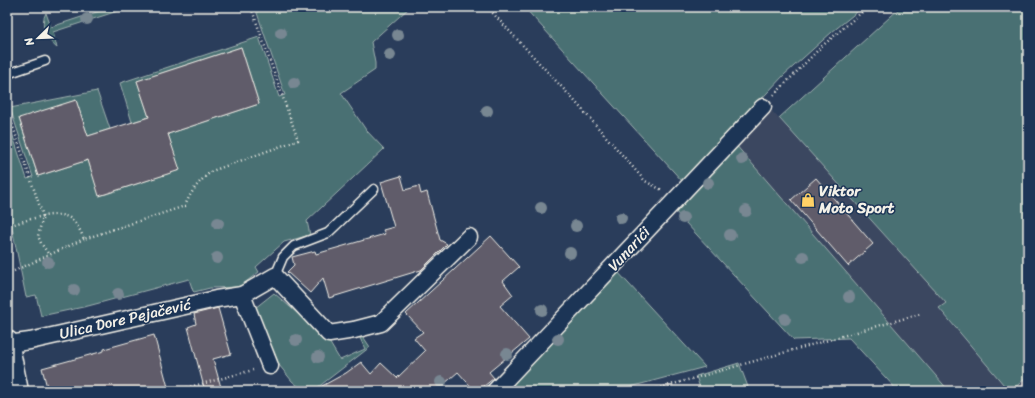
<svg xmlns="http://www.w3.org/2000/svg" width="1035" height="398" viewBox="0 0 1035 398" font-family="Sriracha,sans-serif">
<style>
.built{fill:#3a4660}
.green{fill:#497073;stroke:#9eb0ae}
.building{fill:#605c6b;stroke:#f4f1e8}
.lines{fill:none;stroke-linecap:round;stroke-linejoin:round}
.lane-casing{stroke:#f4f1e8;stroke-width:11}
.street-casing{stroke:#f4f1e8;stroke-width:19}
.secondary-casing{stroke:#f4f1e8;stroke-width:25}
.path{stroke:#f4f1e8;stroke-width:2.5;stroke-dasharray:1 3;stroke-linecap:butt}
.lane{stroke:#1d3557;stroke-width:8}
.street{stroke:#1d3557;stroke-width:16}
.secondary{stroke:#1d3557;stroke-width:22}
.tree{fill:#788792}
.labels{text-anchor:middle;stroke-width:3;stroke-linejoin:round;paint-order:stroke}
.poi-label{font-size:15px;font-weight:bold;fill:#f4f1e8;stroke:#1d3557;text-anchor:start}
.street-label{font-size:15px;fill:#f4f1e8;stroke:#1d3557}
</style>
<rect width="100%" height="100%" fill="#2a3d5b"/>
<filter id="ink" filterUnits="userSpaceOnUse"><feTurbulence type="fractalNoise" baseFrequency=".025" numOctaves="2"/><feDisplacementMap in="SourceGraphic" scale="8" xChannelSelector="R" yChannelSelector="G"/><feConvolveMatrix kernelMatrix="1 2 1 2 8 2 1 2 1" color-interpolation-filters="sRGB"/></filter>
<g filter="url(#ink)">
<!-- built -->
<g class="built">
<polygon points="771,110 947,303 939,309 1009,391 949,391 735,144"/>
<polygon points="1028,376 1028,391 1011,391"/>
</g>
<!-- green -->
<g class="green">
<path d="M 112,7 L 130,7 L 53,32 L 57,48 C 47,40 39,25 46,13 L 51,27 Z"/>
<polygon points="255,7 410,7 371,42 375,63 375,70 341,93 366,130 384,149 307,221 310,235 284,242 256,267 259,272 239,287 210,288 194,292 193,291 189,279 88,306 41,316 36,295 26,297 7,203 7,118 27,179 33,177 10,108 97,91 110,129 88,136 76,100 19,119 38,176 88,160 100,196 179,170 168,134 259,104 241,47 137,81 149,117 132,122 120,83 259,37 279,97 285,95"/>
<polygon points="524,7 863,7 832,32 784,75 683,182"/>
<polygon points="901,7 1028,7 1028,376 1011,391 1009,391 939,308 946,303 779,118"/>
<polygon points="735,144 949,391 898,391 849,338 794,340 673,209"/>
<polygon points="617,271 705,367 615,391 502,391"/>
<polygon points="274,293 328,340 340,360 365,349 360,338 364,338 370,347 313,391 304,391 292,381 279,365 255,308"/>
<polygon points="739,363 748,387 735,391 701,391 696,376"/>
</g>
<!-- building -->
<g class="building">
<polygon points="241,47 259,104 168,134 180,170 99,196 88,160 38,176 19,118 76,100 88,136 149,117 137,81"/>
<polygon points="401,176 405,190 419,186 421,194 427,192 440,240 447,244 421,270 329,298 323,278 310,293 287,272 294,265 292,257 315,251 316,254 385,234 383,230 394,227 381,182"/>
<polygon points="816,178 873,244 848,266 791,200"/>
<polygon points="491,236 519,267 503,281 513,295 500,306 529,339 489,372 494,378 478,391 475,391 458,372 436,391 313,391 346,373 361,362 371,374 381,363 397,378 425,351 414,338 423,332 406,314"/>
<polygon points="218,308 231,354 213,359 222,391 205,391 188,327 196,324 194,314"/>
<polygon points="154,335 169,391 48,391 42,368 104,351 104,349"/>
</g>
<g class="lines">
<defs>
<g id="lane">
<polyline points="7,74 45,61"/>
<polyline points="275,276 283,257 294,246 328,233 374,189"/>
</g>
<g id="street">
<polyline points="242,295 275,276 329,334 354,330 381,323 469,237"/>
<polyline points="8,344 30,341 216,299 242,295 270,366"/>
<polyline points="495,391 763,107"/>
</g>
<polyline id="secondary" points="7,342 17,391"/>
</defs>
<!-- lane casing -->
<use href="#lane" class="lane-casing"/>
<!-- street casing -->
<use href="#street" class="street-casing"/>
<!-- secondary casing -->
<use href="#secondary" class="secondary-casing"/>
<!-- path -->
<g class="path">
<polyline points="487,7 571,97 645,181 662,190"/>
<polyline points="774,95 821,47 868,7"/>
<polyline points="7,109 43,216 38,236 41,243 49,255"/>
<path d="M 7,226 C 23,222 52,210 68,217 C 76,221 81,232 84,239 L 185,206 C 191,191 199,181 212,171 L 298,140 L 251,7"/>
<polyline points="14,271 84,239"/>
<polyline points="175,391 253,370"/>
<polyline points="649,391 920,314"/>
</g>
<!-- lane -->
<use href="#lane" class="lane"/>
<!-- street -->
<use href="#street" class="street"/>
<!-- secondary -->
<use href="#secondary" class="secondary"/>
</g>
<!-- trees -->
<g class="tree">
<circle cx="87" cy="19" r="6"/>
<circle cx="281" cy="33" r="6"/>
<circle cx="398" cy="35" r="6"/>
<circle cx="390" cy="55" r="6"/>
<circle cx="294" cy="83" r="6"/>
<circle cx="487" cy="111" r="6"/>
<circle cx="742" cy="159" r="6"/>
<circle cx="708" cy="183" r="6"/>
<circle cx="541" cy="208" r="6"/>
<circle cx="746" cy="211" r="6"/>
<circle cx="621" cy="218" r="6"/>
<circle cx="683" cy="218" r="6"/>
<circle cx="218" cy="223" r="6"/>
<circle cx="576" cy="226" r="6"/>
<circle cx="730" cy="235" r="6"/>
<circle cx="570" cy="253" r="6"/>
<circle cx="803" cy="257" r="6"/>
<circle cx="217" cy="258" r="6"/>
<circle cx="48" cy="262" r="6"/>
<circle cx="74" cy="290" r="6"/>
<circle cx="118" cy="294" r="6"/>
<circle cx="849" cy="297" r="6"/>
<circle cx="542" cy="310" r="6"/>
<circle cx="785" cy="319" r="6"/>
<circle cx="558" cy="339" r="6"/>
<circle cx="296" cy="340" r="6"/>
<circle cx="507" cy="354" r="6"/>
<circle cx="318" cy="357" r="6"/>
<circle cx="441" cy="382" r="6"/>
</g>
</g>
<!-- icons -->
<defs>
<symbol id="shop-bare" viewBox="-9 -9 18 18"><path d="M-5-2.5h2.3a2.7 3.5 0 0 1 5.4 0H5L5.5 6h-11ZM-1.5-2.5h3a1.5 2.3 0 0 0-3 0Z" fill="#ffd166" stroke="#1d3557" stroke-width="2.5" paint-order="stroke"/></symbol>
</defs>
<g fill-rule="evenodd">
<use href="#shop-bare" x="798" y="190" width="20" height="20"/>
</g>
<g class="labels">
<!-- poi labels -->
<g class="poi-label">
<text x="819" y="196">Viktor<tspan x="819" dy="17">Moto Sport</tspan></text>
</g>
<!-- street labels -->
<g class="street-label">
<text transform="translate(629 249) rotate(-47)" y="5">Vunarići</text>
<text transform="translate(125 319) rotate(-13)" y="5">Ulica Dore Pejačević</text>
</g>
</g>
<!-- margin -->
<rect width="1035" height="398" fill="none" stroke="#1d3557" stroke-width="24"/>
<rect x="12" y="12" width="1011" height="374" fill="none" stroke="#f4f1e8" stroke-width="1.5" filter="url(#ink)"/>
<!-- north arrow -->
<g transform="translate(38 38) rotate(247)" stroke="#1d3557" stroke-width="3" paint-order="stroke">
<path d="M0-3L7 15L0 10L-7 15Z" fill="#f4f1e8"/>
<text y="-6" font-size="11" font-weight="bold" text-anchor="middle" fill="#f4f1e8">N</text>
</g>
</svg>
